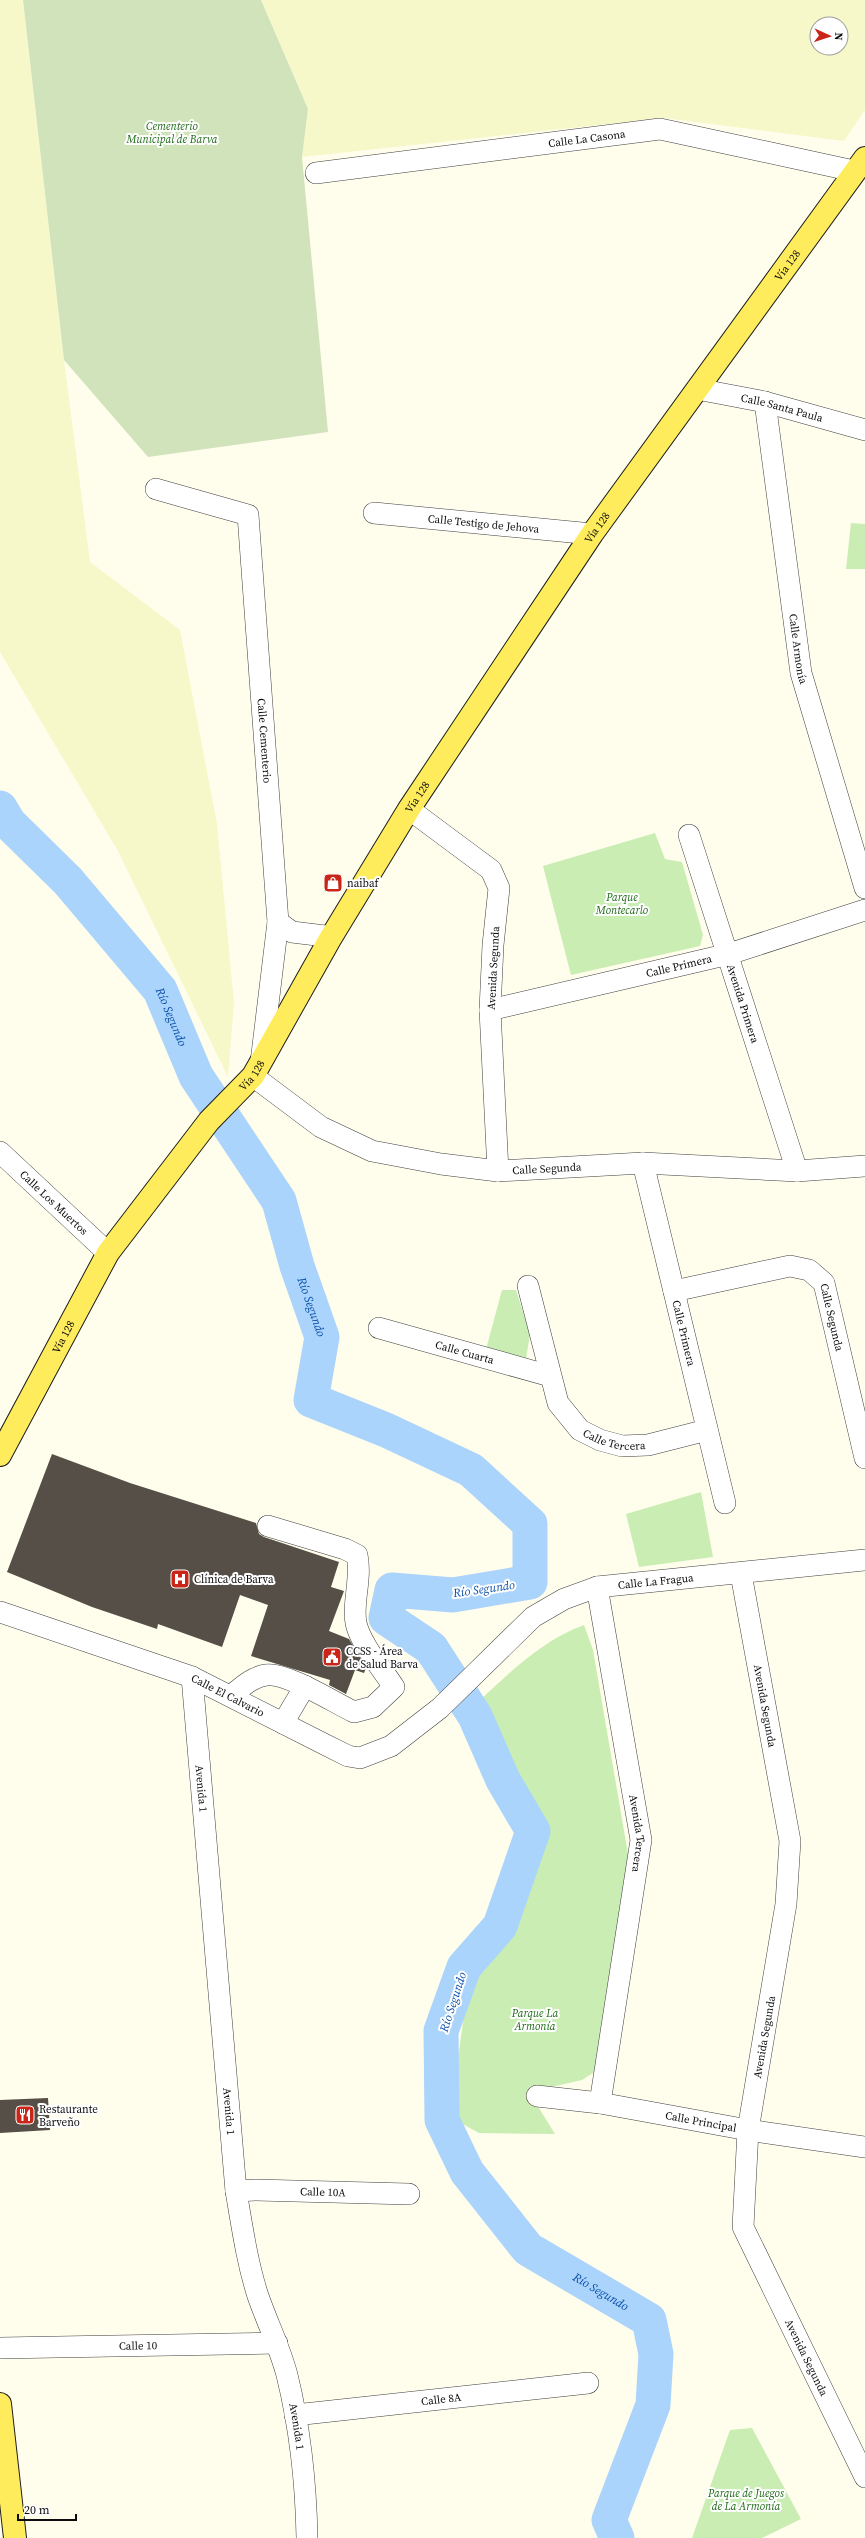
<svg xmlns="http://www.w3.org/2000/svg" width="865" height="2538" viewBox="0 0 865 2538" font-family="'Source Serif 4',serif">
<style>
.farmland{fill:#f6f8c9;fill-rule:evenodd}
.green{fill:#c9edb2}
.cemetery{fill:#d1e3bb}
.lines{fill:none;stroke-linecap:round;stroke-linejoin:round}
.river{stroke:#abd4fc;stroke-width:35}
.building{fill:#564f48}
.minor-casing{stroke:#3f3f3f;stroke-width:22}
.major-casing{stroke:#1d1d1d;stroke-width:24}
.minor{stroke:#fff;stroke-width:21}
.major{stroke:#ffec5c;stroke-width:22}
.labels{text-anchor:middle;stroke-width:4;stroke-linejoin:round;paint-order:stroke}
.park-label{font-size:11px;font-style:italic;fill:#1e6a17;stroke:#fff}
.street-label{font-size:11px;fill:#0c0c0c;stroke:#fff}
.poi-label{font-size:11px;fill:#0c0c0c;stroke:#fff;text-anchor:start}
.water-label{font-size:12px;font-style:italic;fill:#0a50a9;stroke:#fff}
</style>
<rect width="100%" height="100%" fill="#fffeec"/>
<!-- farmland -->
<g class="farmland">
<polygon points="0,0 23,0 64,360 90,562 180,630 217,824 234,1003 228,1077 118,851 0,652"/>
<path d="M 261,0 L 865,0 L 865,110 L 844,141 L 664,118 L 302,157 L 308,109 ZM 817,24 L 841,24 L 841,48 L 817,48 Z"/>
</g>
<!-- green -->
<g class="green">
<polygon points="851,523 865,524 865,569 846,569"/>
<polygon points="655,833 665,859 682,862 703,935 700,946 571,975 543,866"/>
<polygon points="502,1290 516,1290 530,1334 526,1359 485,1353"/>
<polygon points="701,1492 713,1557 639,1567 626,1514"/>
<path d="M 584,1625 L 593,1650 L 628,1854 L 596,2071 L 582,2080 L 529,2092 L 555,2134 L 479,2133 L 455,2120 L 455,2080 L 464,2015 L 478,1971 L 510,1933 L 547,1835 L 479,1701 C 511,1671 543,1640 584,1625 Z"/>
<polygon points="752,2428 801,2519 762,2538 692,2538 730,2430"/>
</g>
<!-- cemetery -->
<polygon class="cemetery" points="23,0 261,0 308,109 302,157 328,432 148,457 64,360"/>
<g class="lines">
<!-- river -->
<path class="river" id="s1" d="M 0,808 L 9,823 L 68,881 L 160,990 L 196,1076 L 279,1201 L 297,1266 L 322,1337 L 311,1400 L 386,1430 L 471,1470 L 530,1524 L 530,1582 L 453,1595 L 392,1590 L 386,1618 L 431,1648 L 475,1716 L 503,1780 L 533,1831 L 500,1926 L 464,1967 L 441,2031 L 442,2120 L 467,2172 L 528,2249 L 649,2320 L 656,2354 L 653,2405 L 609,2520 L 617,2538"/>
</g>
<!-- building -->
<g class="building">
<polygon points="52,1454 130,1483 256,1523 259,1534 264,1537 339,1562 331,1587 344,1591 329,1631 349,1639 366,1668 364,1673 355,1670 346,1694 329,1685 330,1680 251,1656 268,1605 240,1595 222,1647 158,1624 157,1629 92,1607 7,1572"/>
<polygon points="48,2098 50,2130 0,2133 0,2100"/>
</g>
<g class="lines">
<defs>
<g id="minor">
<path id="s2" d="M 316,173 L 660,129 L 854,171"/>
<path id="s3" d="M 697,389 L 765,402 L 865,430"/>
<path id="s4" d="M 765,402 L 801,673 L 865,888"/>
<path id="s5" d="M 156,489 L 248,515 L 278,922 L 261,1062"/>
<path id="s6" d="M 374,513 L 592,534"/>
<polyline points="409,809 491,870 499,888 493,945 490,1010 498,1171"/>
<path id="s7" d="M 689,835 L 797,1171"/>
<polyline points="278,922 292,932 325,936 330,939"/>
<path id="s8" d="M 490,1010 L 729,954 L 865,910"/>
<path id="s9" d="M 253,1076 L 321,1127 L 372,1151 L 441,1164 L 498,1171 L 643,1163 L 797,1171 L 865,1166"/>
<path id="s10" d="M 0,1152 L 108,1253"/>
<path id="s11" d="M 643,1163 L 725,1503"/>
<path id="s12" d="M 528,1286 L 558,1403 L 580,1430 L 600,1440 L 622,1446 L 648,1445 L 707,1430"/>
<path id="s13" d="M 674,1291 L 790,1266 L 809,1270 L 824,1283 L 865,1458"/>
<path id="s14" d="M 379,1328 L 550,1376"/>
<path id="s15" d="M 741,1574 L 790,1841 L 786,1904 L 748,2130 L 743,2227 L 865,2477"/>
<path id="s16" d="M 597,1587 L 641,1840 L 600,2103"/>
<path id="s17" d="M 0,1612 L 192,1677 L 324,1744 L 348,1756 L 360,1758 L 391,1746 L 440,1708 L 533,1617 L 564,1599 L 597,1587 L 865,1560"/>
<path id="s18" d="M 192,1677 L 236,2191 C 242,2226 247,2262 258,2296 C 267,2322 280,2348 287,2375 C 300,2428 306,2484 307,2538"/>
<path d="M 232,1695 C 242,1687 252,1677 266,1675 C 286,1672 333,1702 354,1712 L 373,1707 L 394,1687 C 383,1670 360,1643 356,1623 C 352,1603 362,1579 357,1555 L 345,1549 L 268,1526"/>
<polyline points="283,1723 305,1686"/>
<path id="s19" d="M 537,2096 L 600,2103 L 748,2130 L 865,2147"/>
<path id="s20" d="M 236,2191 L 256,2190 L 409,2194"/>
<path id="s21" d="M 0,2348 L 277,2343"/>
<path id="s22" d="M 295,2415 L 588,2383"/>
</g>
<g id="major">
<path id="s23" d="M 0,1455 L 108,1253 L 209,1121 L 253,1076 L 330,939 L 409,809 L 592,534 L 865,158"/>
<polyline points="0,2404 15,2538"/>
</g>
</defs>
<!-- minor casing -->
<use href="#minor" class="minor-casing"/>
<!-- major casing -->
<use href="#major" class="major-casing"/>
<!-- minor -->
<use href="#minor" class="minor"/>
<!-- major -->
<use href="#major" class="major"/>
</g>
<!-- icons -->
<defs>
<symbol id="shop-square" viewBox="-11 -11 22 22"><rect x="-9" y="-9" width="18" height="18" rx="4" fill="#c92518" stroke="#fff"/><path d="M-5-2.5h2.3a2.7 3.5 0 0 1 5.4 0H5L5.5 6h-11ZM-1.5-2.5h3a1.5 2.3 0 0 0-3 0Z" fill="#fff"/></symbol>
<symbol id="hospital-square" viewBox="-11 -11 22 22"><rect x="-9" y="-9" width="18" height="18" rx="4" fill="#c92518" stroke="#fff"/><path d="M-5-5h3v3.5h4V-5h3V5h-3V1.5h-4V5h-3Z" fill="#fff"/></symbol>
<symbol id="civic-square" viewBox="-11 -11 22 22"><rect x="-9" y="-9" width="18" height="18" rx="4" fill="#c92518" stroke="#fff"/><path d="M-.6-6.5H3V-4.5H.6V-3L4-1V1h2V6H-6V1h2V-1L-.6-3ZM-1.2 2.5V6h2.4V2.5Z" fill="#fff"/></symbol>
<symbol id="restaurant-square" viewBox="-11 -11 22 22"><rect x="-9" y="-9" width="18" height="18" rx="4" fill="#c92518" stroke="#fff"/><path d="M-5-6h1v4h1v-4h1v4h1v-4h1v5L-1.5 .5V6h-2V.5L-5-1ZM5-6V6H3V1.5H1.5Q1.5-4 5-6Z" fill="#fff"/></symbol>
</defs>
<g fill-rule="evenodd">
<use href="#shop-square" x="322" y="872" width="22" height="22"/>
<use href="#hospital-square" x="169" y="1568" width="22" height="22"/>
<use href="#civic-square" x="321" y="1646" width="22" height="22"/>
<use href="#restaurant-square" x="14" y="2104" width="22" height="22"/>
</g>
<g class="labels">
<!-- park labels -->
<g class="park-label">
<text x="172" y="130">Cementerio<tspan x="172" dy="13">Municipal de Barva</tspan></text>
<text x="622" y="901">Parque<tspan x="622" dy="13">Montecarlo</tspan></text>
<text x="535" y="2017">Parque La<tspan x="535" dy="13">Armonía</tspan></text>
<text x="746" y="2497">Parque de Juegos<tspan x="746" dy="13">de La Armonía</tspan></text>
</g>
<!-- street labels -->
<g class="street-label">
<text dy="4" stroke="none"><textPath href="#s2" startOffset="273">Calle La Casona</textPath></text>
<text dy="4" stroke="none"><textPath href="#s23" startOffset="1430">Vía 128</textPath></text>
<text dy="4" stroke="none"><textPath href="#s3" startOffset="87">Calle Santa Paula</textPath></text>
<text dy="4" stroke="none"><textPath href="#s6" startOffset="110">Calle Testigo de Jehova</textPath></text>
<text dy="4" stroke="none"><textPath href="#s23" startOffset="1106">Vía 128</textPath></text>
<text dy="4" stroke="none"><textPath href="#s4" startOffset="249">Calle Armonía</textPath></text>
<text dy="4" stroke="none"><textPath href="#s5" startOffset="322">Calle Cementerio</textPath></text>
<text dy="4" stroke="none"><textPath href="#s23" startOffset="782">Vía 128</textPath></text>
<text dy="4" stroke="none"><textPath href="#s8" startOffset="194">Calle Primera</textPath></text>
<text transform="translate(493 968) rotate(-87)" y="4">Avenida Segunda</text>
<text dy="4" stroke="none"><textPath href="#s7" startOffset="177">Avenida Primera</textPath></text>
<text dy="4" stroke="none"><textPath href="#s23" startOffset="458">Vía 128</textPath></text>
<text dy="4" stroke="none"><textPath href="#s9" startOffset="318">Calle Segunda</textPath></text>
<text dy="4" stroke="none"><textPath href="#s10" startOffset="74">Calle Los Muertos</textPath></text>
<text dy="4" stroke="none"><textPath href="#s13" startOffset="193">Calle Segunda</textPath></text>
<text dy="4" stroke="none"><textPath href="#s11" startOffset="175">Calle Primera</textPath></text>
<text dy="4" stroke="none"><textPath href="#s23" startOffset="134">Vía 128</textPath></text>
<text dy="4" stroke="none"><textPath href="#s14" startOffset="89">Calle Cuarta</textPath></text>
<text dy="4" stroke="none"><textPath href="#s12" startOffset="192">Calle Tercera</textPath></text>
<text dy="4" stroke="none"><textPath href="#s17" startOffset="745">Calle La Fragua</textPath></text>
<text dy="4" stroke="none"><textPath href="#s17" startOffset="243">Calle El Calvario</textPath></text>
<text dy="4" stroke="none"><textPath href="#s15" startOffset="134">Avenida Segunda</textPath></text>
<text dy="4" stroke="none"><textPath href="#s18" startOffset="112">Avenida 1</textPath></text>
<text dy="4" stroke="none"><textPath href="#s16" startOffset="250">Avenida Tercera</textPath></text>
<text transform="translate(764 2037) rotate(-80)" y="4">Avenida Segunda</text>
<text dy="4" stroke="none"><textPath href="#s18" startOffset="436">Avenida 1</textPath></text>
<text dy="4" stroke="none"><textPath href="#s19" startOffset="166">Calle Principal</textPath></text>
<text dy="4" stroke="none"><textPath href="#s20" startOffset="87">Calle 10A</textPath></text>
<text dy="4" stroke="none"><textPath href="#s21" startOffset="138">Calle 10</textPath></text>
<text dy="4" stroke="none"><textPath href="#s15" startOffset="806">Avenida Segunda</textPath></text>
<text dy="4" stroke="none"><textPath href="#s22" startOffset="147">Calle 8A</textPath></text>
<text dy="4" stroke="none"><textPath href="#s18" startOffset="760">Avenida 1</textPath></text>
</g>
<!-- poi labels -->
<g class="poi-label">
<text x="347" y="887">naibaf</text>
<text x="194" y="1583">Clínica de Barva</text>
<text x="346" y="1655">CCSS - Área<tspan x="346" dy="13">de Salud Barva</tspan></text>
<text x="39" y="2113">Restaurante<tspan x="39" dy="13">Barveño</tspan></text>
</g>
<!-- water labels -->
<g class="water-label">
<text dy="4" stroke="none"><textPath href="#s1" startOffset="272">Río Segundo</textPath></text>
<text dy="4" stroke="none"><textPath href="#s1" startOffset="597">Río Segundo</textPath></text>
<text transform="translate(484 1589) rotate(-8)" y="4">Río Segundo</text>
<text transform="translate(453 2002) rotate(-72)" y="4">Río Segundo</text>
<text dy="4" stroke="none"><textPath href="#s1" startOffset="1990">Río Segundo</textPath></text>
</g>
</g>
<!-- north arrow -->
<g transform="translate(829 36) rotate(93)"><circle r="19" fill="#ffffff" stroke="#9e9e9e"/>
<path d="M0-3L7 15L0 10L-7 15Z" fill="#c92518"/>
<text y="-6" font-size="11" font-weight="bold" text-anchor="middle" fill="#0c0c0c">N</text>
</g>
<!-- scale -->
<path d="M18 2514v6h58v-6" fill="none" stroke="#0c0c0c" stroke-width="2"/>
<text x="24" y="2514" font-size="12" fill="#0c0c0c" stroke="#ffffff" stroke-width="3" paint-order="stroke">20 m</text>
</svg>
